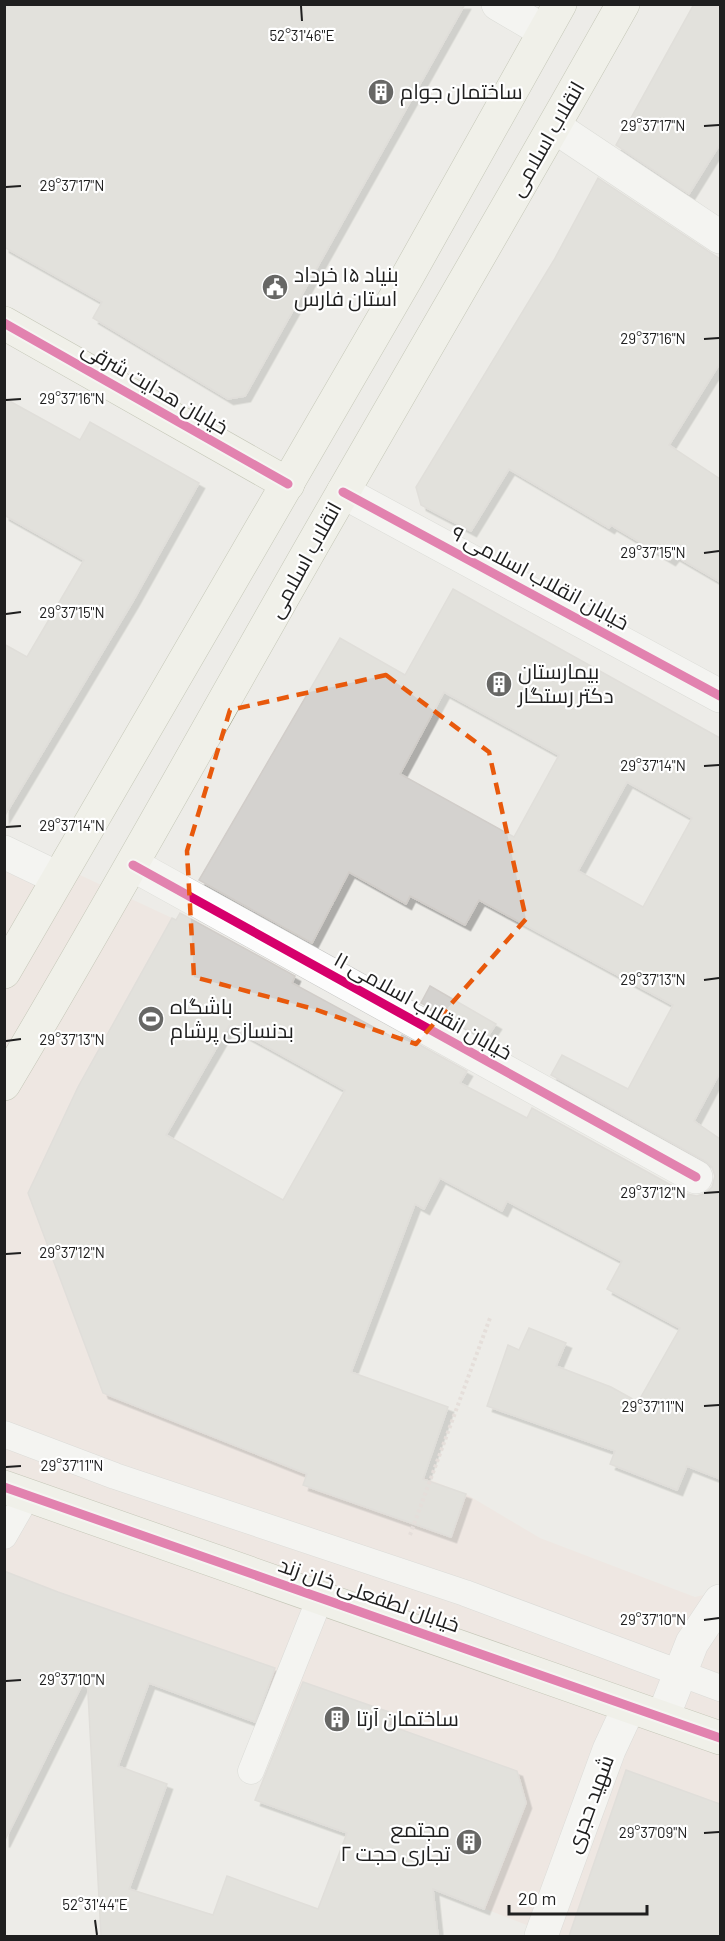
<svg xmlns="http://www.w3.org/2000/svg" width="725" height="1941" viewBox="0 0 725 1941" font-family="Barlow,Cairo,sans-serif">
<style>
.commercial{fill:#f0e0dc}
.building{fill:#d4d2cf;stroke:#d1cdc9;stroke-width:1.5;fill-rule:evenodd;filter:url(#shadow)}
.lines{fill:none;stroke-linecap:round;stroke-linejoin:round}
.lane-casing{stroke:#c6c6c4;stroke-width:27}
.street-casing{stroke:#c6c6c4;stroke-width:34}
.secondary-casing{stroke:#95987e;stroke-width:34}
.path{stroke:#dbcdca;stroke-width:4;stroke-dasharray:3 3;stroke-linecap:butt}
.lane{stroke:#fcfcfc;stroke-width:26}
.street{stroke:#fcfcfc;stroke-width:33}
.secondary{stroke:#f3f4eb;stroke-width:33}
.cycleway-casing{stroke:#fff;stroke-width:13}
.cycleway{stroke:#d6006c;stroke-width:9}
.marked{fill:none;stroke:#e8590c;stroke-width:4.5;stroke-dasharray:12 8;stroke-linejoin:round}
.ticks{fill:none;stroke:#1f1f1f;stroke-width:2}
.labels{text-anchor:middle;stroke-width:4.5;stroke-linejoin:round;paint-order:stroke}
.poi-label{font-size:21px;fill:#1f1f1f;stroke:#fff;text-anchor:start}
.street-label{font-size:21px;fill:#1f1f1f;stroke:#fff}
.ticks-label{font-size:15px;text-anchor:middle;fill:#1f1f1f;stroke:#fff;stroke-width:4.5;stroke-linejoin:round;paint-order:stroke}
</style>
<defs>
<filter id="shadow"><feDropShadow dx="5.5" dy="5.5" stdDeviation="0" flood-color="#0004"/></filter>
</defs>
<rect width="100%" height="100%" fill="#edece8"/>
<!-- commercial -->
<polygon class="commercial" points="5,840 172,918 231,951 135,1118 305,1212 243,1324 423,1477 466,1494 540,1538 629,1572 695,1597 720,1591 720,1936 535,1936 537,1929 413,1881 373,1765 280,1732 269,1687 180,1657 89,1684 60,1673 5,1621"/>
<!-- building -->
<g class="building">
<polygon points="4,4 465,4 245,396 228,399 93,318 102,302 4,247"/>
<polygon points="694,4 720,4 720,144 689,194 616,145"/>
<polygon points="598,178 720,259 720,363 669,445 720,479 720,582 674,555 670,560 611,525 609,528 509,469 471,531 421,505 416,487 554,260"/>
<polygon points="4,398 80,440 90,422 199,483 133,601 4,817 4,644 27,657 84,560 4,515"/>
<path d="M 453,589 L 720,738 L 720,1072 L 694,1121 L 720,1139 L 720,1479 L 687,1466 L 677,1490 L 610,1464 L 615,1451 L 487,1406 L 508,1345 L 519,1350 L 529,1328 L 566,1343 L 556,1366 L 611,1387 L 638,1402 L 680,1328 L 607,1289 L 622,1261 L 507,1201 L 502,1211 L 440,1178 L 424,1209 L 415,1204 L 351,1372 L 448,1407 L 423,1479 L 466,1494 L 451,1537 L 303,1485 L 307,1474 L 103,1393 L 28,1193 L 78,1087 L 172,918 L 176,920 L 180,913 L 295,976 L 292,983 L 399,1041 L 402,1035 L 467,1071 L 460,1083 L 527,1118 L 532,1108 L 687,1194 L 697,1196 L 706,1193 L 712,1187 L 715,1176 L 712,1167 L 705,1161 L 551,1075 L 562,1055 L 628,1089 L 673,1005 L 479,900 L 465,925 L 410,896 L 406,904 L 349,872 L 312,943 L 199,880 L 340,638 L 405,675 ZM 444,692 L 559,755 L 514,837 L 400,774 ZM 627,782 L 692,818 L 643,907 L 578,871 ZM 229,1026 L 345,1090 L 283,1200 L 166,1135 Z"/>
<polygon points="430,986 496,1024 486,1039 421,1003"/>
<polygon points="4,1571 58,1592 275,1668 255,1722 149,1683 118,1766 167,1784 129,1889 213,1915 227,1876 318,1909 347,1833 255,1800 303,1682 392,1713 388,1725 517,1771 526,1803 484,1909 433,1889 438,1936 101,1936 87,1675 4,1842"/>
<polygon points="626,1770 720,1804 720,1936 569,1936"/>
</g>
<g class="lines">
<defs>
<g id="lane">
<polyline points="4,1434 115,1476 465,1593 720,1688"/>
<polyline points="4,1536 27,1496"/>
<polyline points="251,1771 320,1598"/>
</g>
<g id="street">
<polyline points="498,4 544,31"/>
<polyline points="555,127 720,237"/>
<polyline points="343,492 720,696"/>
<polyline points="4,852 58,878"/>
<polyline points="133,865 696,1177"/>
<polyline points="663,1717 692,1643 720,1601"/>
<polyline points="541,1936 609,1750 629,1707"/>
</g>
<g id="secondary">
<polyline points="4,323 288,484"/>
<polyline points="4,972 406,279 560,4"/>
<path d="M 4,1084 C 121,889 229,689 343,492 C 436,330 531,168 623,4"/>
<polyline points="4,1487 720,1738"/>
</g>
</defs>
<!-- lane casing -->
<use href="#lane" class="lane-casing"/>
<!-- street casing -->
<use href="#street" class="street-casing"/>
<!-- secondary casing -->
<use href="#secondary" class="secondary-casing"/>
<!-- path -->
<polyline class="path" points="410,1535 490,1318"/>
<!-- lane -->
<use href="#lane" class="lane"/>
<!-- street -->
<use href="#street" class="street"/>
<!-- secondary -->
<use href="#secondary" class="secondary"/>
<defs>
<g id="cycleway">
<polyline points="4,323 288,484"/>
<polyline points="343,492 720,696"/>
<polyline points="133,865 696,1177"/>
<polyline points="4,1487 720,1738"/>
</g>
</defs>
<!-- cycleway casing -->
<use href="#cycleway" class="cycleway-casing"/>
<!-- cycleway -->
<use href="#cycleway" class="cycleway"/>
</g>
<!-- marked area -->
<path d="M0 0H725V1941H0ZM 386,675 L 489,752 L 526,919 L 416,1044 L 314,1009 L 194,977 L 187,851 L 230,710 Z" fill="#edece8" fill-opacity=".55" fill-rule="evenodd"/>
<path class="marked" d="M 386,675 L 489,752 L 526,919 L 416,1044 L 314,1009 L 194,977 L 187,851 L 230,710 Z"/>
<!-- ticks -->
<path class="ticks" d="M 301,6 L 302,21M 704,126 L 719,125M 6,187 L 21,186M 704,339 L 719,338M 6,400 L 21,399M 704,553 L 719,551M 6,614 L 21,612M 704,766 L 719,765M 6,827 L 21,826M 704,980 L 719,978M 6,1041 L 21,1039M 704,1193 L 719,1192M 6,1254 L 21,1253M 704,1406 L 719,1405M 6,1467 L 21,1466M 704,1620 L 719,1618M 6,1681 L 21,1680M 704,1833 L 719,1832M 95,1920 L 97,1935"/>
<!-- icons -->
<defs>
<symbol id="building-disc" viewBox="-11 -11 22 22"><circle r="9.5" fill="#676765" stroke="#fff"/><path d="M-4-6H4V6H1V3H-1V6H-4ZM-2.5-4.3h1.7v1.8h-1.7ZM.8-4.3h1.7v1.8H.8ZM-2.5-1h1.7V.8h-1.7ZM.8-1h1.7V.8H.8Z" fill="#fff"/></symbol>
<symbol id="civic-disc" viewBox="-11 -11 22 22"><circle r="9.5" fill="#676765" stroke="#fff"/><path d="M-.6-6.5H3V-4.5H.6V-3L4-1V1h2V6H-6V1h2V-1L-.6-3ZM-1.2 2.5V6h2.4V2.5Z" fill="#fff"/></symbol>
<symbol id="stadium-disc" viewBox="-11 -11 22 22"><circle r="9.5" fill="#676765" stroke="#fff"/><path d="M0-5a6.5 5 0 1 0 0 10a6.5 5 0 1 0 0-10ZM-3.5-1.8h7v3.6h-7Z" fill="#fff"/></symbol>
</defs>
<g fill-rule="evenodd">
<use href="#building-disc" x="366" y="77" width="30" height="30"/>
<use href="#civic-disc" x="260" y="272" width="30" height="30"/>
<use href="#building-disc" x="484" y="669" width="30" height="30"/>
<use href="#stadium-disc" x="136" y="1004" width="30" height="30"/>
<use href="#building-disc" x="322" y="1704" width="30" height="30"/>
<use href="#building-disc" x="454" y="1827" width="30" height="30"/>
</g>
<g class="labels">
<!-- poi labels -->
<g class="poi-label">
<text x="400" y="99">ساختمان جوام</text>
<text x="294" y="282">بنیاد ۱۵ خرداد<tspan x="294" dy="24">استان فارس</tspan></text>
<text x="518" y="679">بیمارستان<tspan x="518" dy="24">دکتر رستگار</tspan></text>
<text x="170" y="1014">باشگاه<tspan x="170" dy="24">بدنسازی پرشام</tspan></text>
<text x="356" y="1726">ساختمان آرتا</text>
<text x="450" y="1837" text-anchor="end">مجتمع<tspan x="450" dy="24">تجاری حجت ۲</tspan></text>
</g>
<!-- street labels -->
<g class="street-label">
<text transform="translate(547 139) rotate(-60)" y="7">انقلاب اسلامی</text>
<text transform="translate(155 388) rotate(30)" y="7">خیابان هدایت شرقی</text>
<text transform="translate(305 560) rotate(-61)" y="7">انقلاب اسلامی</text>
<text transform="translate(540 578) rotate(28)" y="7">خیابان انقلاب اسلامی ۹</text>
<text transform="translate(423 1006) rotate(29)" y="7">خیابان انقلاب اسلامی ۱۱</text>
<text transform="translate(369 1595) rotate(19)" y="7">خیابان لطفعلی خان زند</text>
<text transform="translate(590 1804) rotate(-70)" y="7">شهید حجری</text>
</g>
</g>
<g class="ticks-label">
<text x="302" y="41">52°31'46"E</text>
<text x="653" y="131">29°37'17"N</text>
<text x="72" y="191">29°37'17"N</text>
<text x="653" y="344">29°37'16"N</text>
<text x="72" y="404">29°37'16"N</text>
<text x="653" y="558">29°37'15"N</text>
<text x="72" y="618">29°37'15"N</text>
<text x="653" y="771">29°37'14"N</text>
<text x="72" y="831">29°37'14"N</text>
<text x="653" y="985">29°37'13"N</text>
<text x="72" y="1045">29°37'13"N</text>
<text x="653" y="1198">29°37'12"N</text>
<text x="72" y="1258">29°37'12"N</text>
<text x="653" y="1412">29°37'11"N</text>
<text x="72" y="1471">29°37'11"N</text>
<text x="653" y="1625">29°37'10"N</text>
<text x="72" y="1685">29°37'10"N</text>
<text x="653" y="1838">29°37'09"N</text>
<text x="95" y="1910">52°31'44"E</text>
</g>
<!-- border -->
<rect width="725" height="1941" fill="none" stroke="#1f1f1f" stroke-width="12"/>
<!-- scale -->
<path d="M509 1905v9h138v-9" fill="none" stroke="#1f1f1f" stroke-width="3"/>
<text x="518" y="1905" font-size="18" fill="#1f1f1f" stroke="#ffffff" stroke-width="4.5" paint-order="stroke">20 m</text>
</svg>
